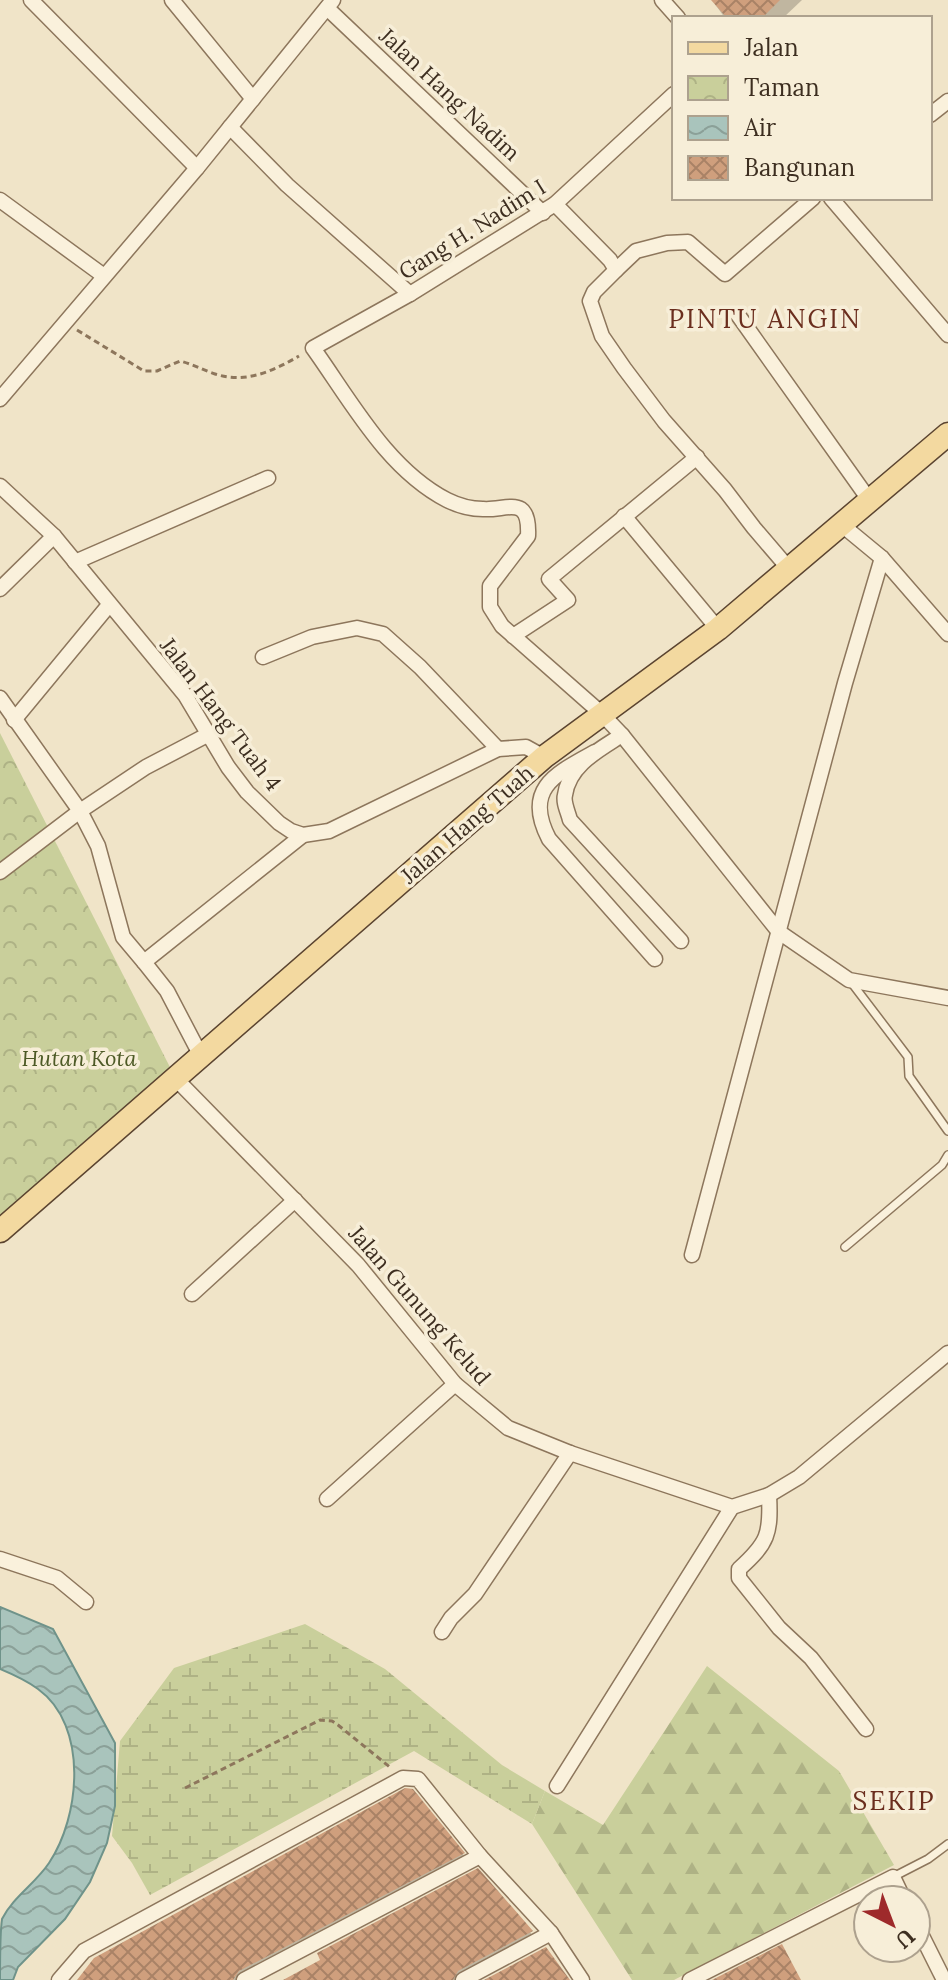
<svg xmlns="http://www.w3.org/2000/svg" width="948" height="1980" viewBox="0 0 948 1980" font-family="Lora,serif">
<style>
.forest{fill:url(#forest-firs)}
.wetland{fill:url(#wetland-marsh)}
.park{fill:url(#park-crowns)}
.water{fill:url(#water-waves);stroke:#6f938a;stroke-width:2}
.shadow{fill:#0003}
.building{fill:url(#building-cross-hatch)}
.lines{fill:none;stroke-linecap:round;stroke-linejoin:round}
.service-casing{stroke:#8d765c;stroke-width:10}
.minor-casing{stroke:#8d765c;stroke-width:17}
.primary-casing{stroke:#5b4430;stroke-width:25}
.path{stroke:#8d765c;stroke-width:3;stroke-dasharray:6 4;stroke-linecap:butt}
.service{stroke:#faf1dc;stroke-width:7}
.minor{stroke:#faf1dc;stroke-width:14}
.primary{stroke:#f3d9a0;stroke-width:22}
.labels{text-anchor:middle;stroke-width:7;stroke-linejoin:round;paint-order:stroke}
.street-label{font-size:22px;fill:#3d2e20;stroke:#f7eed8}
.park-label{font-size:22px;font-style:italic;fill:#4d5a26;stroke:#f7eed8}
.quarter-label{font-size:26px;letter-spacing:2px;fill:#6b2e1e;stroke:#f7eed8}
</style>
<defs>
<pattern id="forest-firs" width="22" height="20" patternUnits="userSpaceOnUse" patternTransform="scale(2)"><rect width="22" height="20" fill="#c9cf9b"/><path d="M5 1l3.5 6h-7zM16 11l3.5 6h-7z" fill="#aeb285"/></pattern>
<pattern id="wetland-marsh" width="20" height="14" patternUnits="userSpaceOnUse" patternTransform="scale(2)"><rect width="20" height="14" fill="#c9cf9b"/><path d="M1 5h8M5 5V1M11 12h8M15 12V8" fill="none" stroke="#aeb285"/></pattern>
<pattern id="park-crowns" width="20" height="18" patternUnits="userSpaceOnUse" patternTransform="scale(2)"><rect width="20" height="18" fill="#c9cf9b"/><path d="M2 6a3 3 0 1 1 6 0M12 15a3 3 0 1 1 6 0" fill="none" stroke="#aeb285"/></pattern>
<pattern id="water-waves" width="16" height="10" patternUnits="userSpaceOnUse" patternTransform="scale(2)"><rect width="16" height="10" fill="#a9c4bc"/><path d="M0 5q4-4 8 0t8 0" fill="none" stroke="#8ba098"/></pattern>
<pattern id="building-cross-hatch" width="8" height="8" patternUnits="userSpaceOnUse" patternTransform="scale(2)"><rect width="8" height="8" fill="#cf9f7d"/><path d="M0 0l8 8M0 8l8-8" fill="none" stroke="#a98266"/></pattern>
</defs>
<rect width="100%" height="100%" fill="#f0e4c8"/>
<!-- forest -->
<polygon class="forest" points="707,1666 839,1771 894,1865 674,1980 632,1980 532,1824 545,1791 603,1825"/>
<!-- wetland -->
<polygon class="wetland" points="305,1624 385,1669 502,1765 545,1791 532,1824 414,1751 150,1895 132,1863 112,1836 120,1741 174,1668"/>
<!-- park -->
<polygon class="park" points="0,733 176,1079 0,1226"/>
<!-- water -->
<path class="water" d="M 0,1607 L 53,1629 L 115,1743 L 115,1806 L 107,1843 L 90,1882 L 65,1919 L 18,1967 L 13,1980 L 0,1980 C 0,1965 0,1932 2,1919 C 13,1897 35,1884 49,1863 C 80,1817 89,1726 38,1689 C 27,1681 12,1674 0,1669 Z"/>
<!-- shadow -->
<g class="shadow">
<polygon points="712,0 802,0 783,18 725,18"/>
<polygon points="463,1854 466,1860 241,1980 79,1980"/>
<polygon points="477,1871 535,1938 460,1980 287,1980"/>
</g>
<!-- building -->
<g class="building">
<polygon points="711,0 780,0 762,18 727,18"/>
<polygon points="405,1788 413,1789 465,1853 239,1971 233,1980 77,1980 94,1958"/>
<polygon points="478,1868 533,1931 458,1971 453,1980 283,1980 320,1960 317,1953"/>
<polygon points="782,1944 801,1980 712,1980"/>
<polygon points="546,1947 570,1980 484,1980"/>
</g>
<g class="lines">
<defs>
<g id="service">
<polyline points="851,982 908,1057 909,1076 948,1131"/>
<polyline points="845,1247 942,1165 948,1155"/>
<polyline points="893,1877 928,1859 948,1844"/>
</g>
<g id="minor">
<polyline points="31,0 197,168"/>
<polyline points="172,0 253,99"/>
<polyline points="662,0 678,18"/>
<polyline points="327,8 543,213"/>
<path d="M 674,94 L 555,204 L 410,294 L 313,348 C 351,401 387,469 447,500 C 457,505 471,509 483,509 C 506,511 530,493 528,536 L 490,586 L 490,607 L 502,626 L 602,714 L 622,735 L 779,932 L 849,980 L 948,998"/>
<polyline points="930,115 948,101"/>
<polyline points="230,127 287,185 410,294"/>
<polyline points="831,198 948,335"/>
<polyline points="0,200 104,276"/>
<polyline points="555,204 610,260 616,270 594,292 590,301 602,336 624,368 664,421 725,490 754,528 790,570"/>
<polyline points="616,270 636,251 667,243 688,242 725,274 813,198"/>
<polyline points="738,315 870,501"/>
<polyline points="0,399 197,168 333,0"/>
<polyline points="0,486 54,536 185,695 228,767 247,792 279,823 291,831 303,835 329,831 498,749 526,747 544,757"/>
<polyline points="624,516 718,629"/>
<polyline points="842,525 882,558 948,634"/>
<polyline points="75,562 268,478"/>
<polyline points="0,589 54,536"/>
<polyline points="513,636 568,600 549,579 697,457"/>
<polyline points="263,657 312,637 357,628 383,634 420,667 498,749"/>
<polyline points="0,698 80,811 98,846 123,937 144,962"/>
<polyline points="14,720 109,605"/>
<path d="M 622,735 C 599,750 569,765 565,795 C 563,802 568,812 570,820 L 681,941"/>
<path d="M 595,752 C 555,774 523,789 549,839 L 655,959"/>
<polyline points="0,872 80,811 146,767 209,734"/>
<polyline points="201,1056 167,991 144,962 303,835"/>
<polyline points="176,1079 358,1265 455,1384 508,1428 570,1453 732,1507 769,1495 799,1477 948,1353"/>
<polyline points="692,1255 845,683 882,558"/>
<polyline points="192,1294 295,1200"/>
<path d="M 769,1495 C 771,1534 768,1543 739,1569 L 739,1578 L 779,1628 L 811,1658 L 866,1729"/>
<polyline points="327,1499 455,1384"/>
<polyline points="0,1559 57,1578 86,1602"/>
<polyline points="442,1632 451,1618 475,1594 570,1453"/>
<polyline points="557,1786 732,1507"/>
<polyline points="916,1924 944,1980"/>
<polyline points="59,1980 84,1951 403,1778 418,1779 480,1856 551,1933 582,1980"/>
<polyline points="244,1980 480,1856"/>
<polyline points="463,1980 551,1933"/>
<polyline points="690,1980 893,1877 904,1900"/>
</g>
<polyline id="primary" points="0,1231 544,757 718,629 948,434"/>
</defs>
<!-- service casing -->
<use href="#service" class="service-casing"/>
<!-- minor casing -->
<use href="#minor" class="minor-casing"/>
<!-- primary casing -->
<use href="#primary" class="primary-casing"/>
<!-- path -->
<g class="path">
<path d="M 77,330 L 144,371 L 157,371 L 180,361 C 192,364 203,370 215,374 C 246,384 273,371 299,356"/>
<polyline points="185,1788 320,1720 332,1721 338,1725 391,1768"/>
</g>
<!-- service -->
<use href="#service" class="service"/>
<!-- minor -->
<use href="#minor" class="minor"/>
<!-- primary -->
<use href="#primary" class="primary"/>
</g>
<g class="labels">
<!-- street labels -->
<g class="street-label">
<text transform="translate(450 94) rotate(43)" y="8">Jalan Hang Nadim</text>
<text transform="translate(472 229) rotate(-32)" y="8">Gang H. Nadim I</text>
<text transform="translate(221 714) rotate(53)" y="8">Jalan Hang Tuah 4</text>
<text transform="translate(467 824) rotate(-41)" y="8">Jalan Hang Tuah</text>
<text transform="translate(420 1305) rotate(49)" y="8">Jalan Gunung Kelud</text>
</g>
<!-- park labels -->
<g class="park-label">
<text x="79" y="1066">Hutan Kota</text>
</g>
<!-- quarter labels -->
<g class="quarter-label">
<text x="765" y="328">PINTU ANGIN</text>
<text x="894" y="1810">SEKIP</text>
</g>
</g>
<!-- legend -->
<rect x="672" y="16" width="260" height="184" fill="#f7eed8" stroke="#ada18e" stroke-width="2"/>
<rect x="688" y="42" width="40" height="12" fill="#f3d9a0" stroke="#ada18e" stroke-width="2"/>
<text x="744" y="56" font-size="24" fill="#3d2e20">Jalan</text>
<rect x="688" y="76" width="40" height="24" fill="url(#park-crowns)" stroke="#ada18e" stroke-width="2"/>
<text x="744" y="96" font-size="24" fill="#3d2e20">Taman</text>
<rect x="688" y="116" width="40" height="24" fill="url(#water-waves)" stroke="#ada18e" stroke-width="2"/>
<text x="744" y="136" font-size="24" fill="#3d2e20">Air</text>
<rect x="688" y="156" width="40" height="24" fill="url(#building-cross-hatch)" stroke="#ada18e" stroke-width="2"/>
<text x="744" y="176" font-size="24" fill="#3d2e20">Bangunan</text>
<!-- north arrow -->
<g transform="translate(892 1924) rotate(138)"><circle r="38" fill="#f7eed8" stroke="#ada18e" stroke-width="2"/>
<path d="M0-6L14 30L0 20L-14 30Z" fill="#9e2a2b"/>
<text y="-12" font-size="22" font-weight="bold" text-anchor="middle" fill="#3d2e20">U</text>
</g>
</svg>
